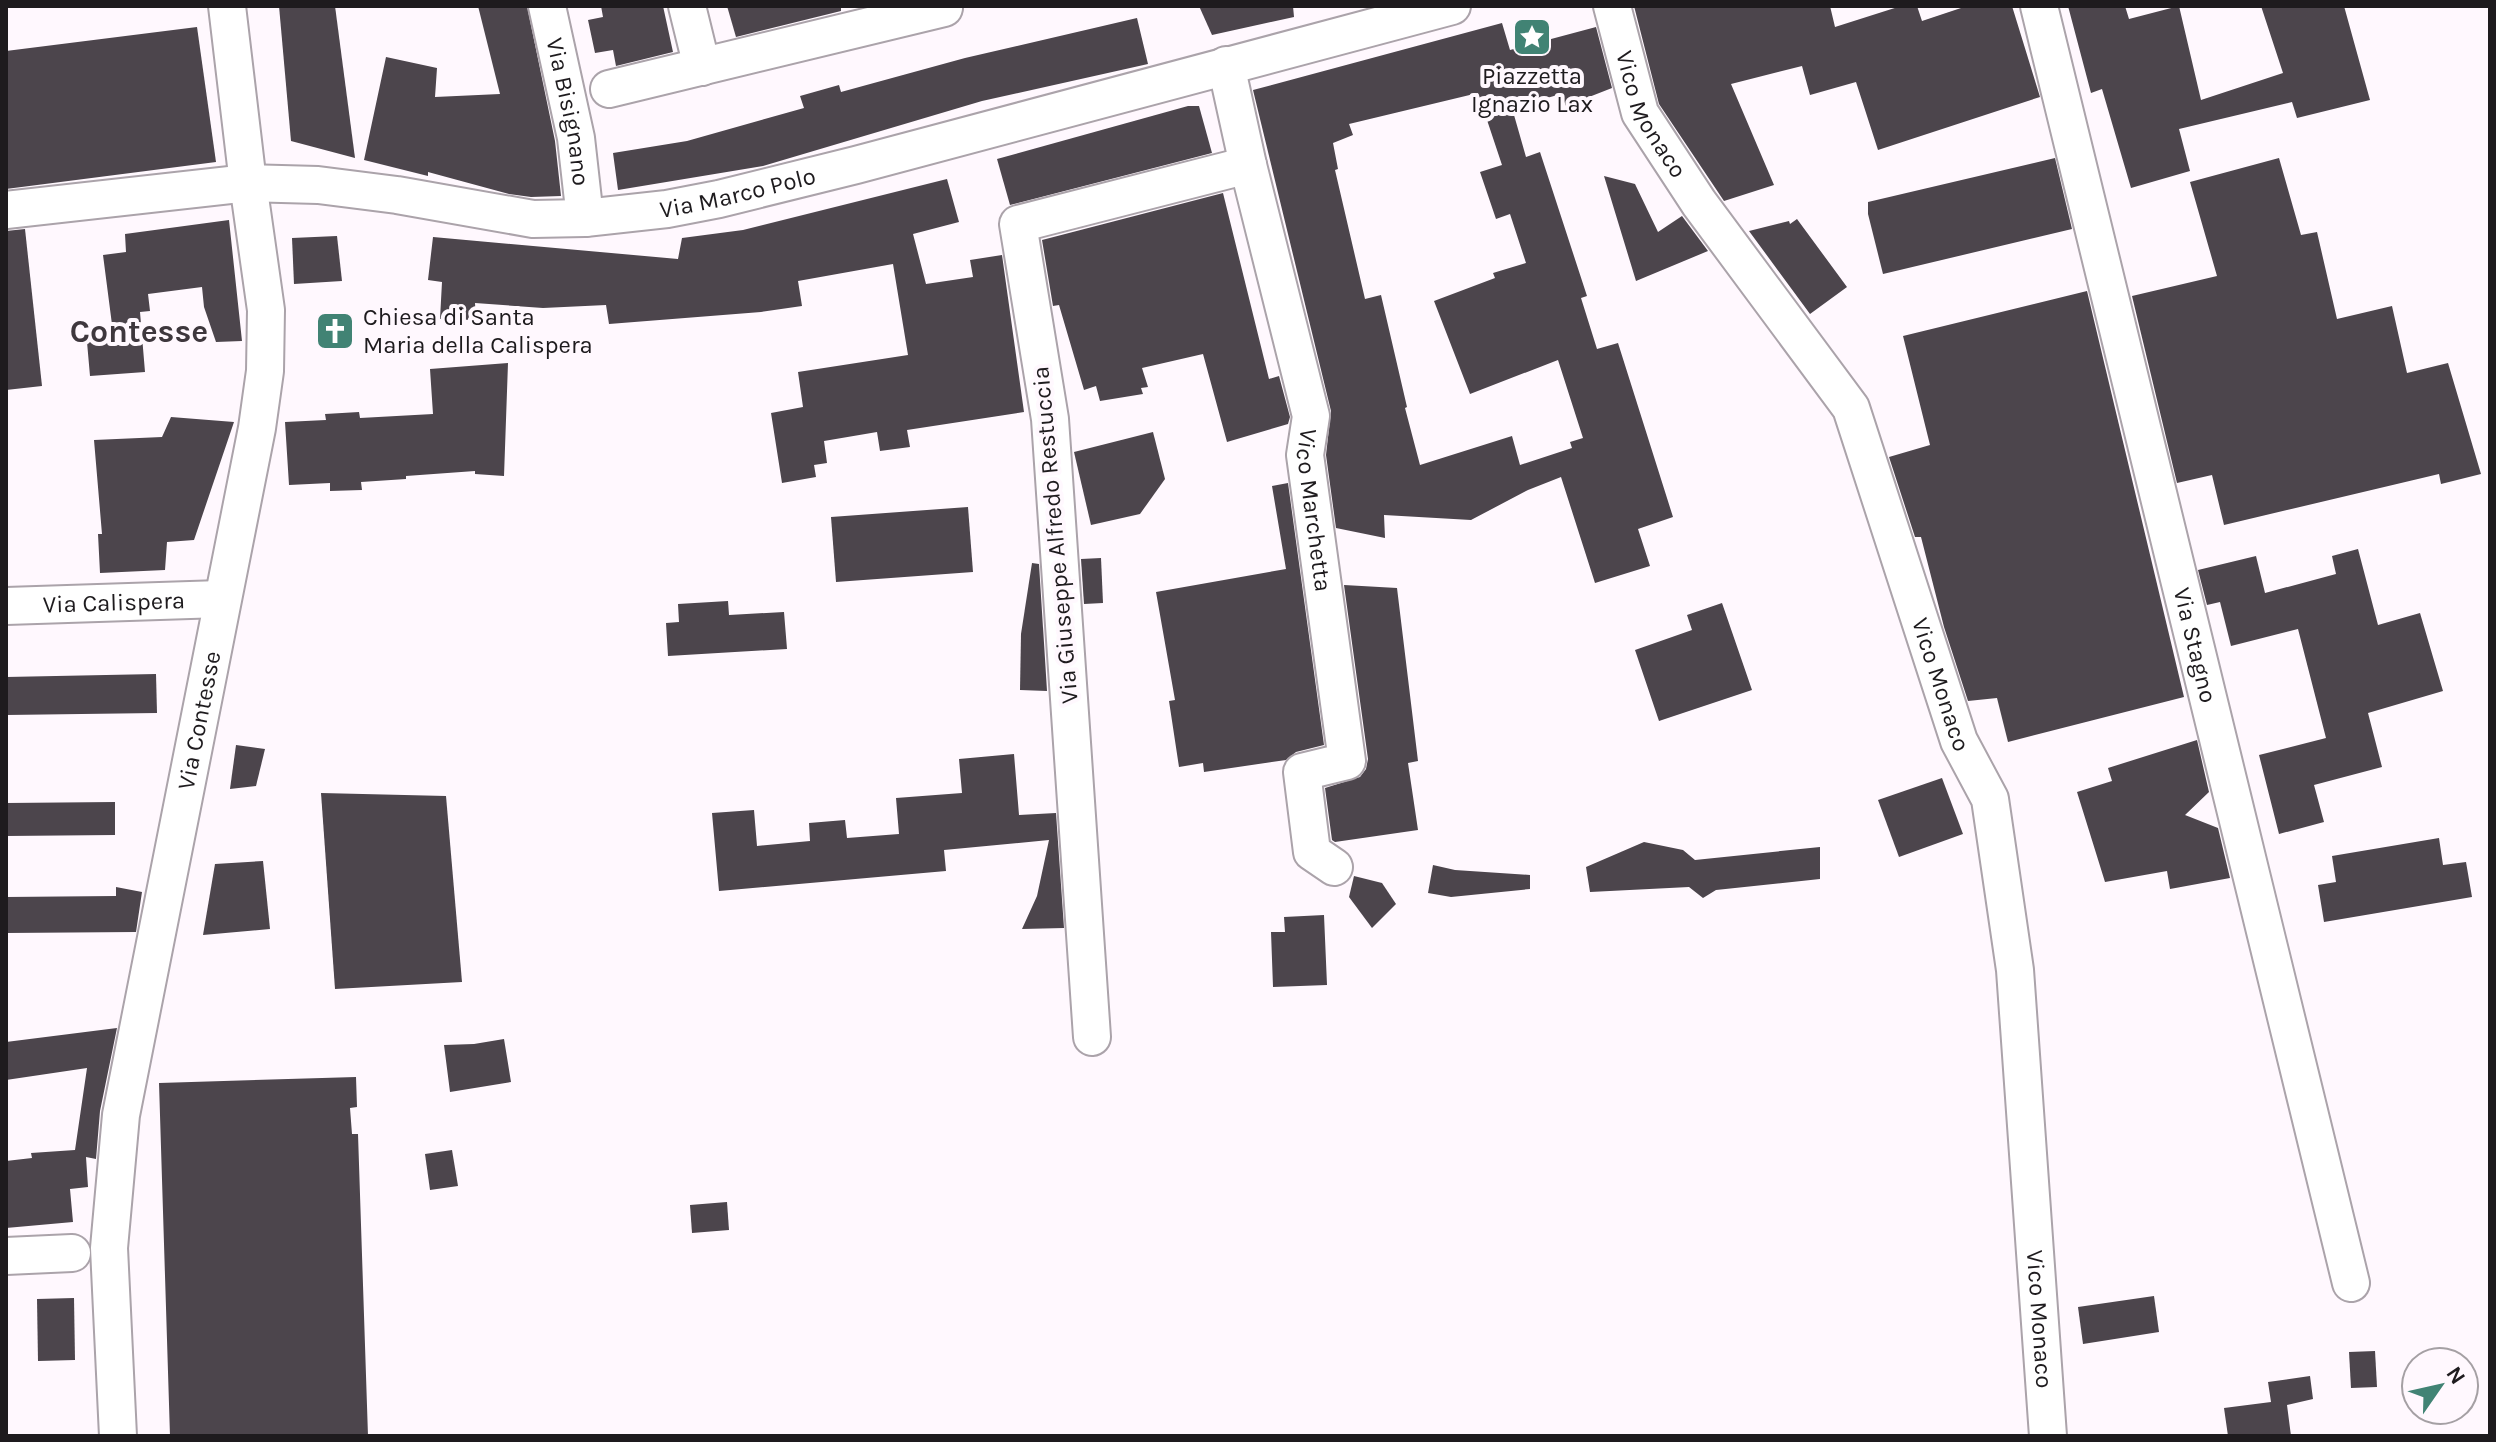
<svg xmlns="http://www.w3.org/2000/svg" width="2496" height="1442" viewBox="0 0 2496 1442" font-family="Karla,sans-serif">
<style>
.building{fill:#4c454c;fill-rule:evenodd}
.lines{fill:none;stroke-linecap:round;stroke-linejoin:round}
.minor-casing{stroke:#aba3aa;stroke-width:40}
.minor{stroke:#fff;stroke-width:36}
.labels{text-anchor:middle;stroke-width:8;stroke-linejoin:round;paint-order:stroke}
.poi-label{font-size:24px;fill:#1e1b1e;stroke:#fff8fe}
.street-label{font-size:24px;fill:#1e1b1e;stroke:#fff8fe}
.district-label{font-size:32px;font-weight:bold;fill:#3e373d;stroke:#fff8fe}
</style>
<rect width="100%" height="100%" fill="#fff8fe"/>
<!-- building -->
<g class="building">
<polygon points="279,6 335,6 355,158 291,141"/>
<polygon points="478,6 527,6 555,141 561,196 531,197 509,194 428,172 428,176 364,160 386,57 437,68 435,97 500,94"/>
<polygon points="601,6 663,6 673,52 616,66 613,50 595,53 588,20 603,17"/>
<polygon points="727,6 841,6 841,11 736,37"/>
<polygon points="1199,6 1293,6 1294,17 1212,35"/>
<polygon points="1634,6 1830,6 1835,27 1901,6 1917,6 1922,21 1967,6 2012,6 2040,97 1878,150 1856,82 1810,95 1802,66 1731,84 1774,185 1724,201 1659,104"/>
<polygon points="2068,6 2125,6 2129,19 2179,6 2201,100 2283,73 2261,6 2344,6 2370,100 2297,118 2292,102 2179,129 2190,171 2131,188 2102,89 2091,93"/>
<polygon points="1137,18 1148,64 982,101 763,166 618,190 613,153 687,141 804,108 800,96 839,85 841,92 965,58"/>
<path d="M 1502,23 L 1510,50 L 1596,27 L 1612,88 L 1566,106 L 1561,94 L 1512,108 L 1526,157 L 1540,152 L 1587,296 L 1581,298 L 1597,349 L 1618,343 L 1673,517 L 1638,529 L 1650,566 L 1595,583 L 1561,477 L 1528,490 L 1471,520 L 1384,515 L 1385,538 L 1336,528 L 1326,455 L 1331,411 L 1253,90 ZM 1478,93 L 1502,165 L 1480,172 L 1496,219 L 1510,214 L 1526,263 L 1493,273 L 1495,278 L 1434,301 L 1470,394 L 1558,360 L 1583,438 L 1570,442 L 1572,448 L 1520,465 L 1512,436 L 1420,465 L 1405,408 L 1407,407 L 1381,295 L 1365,299 L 1335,170 L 1338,169 L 1333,143 L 1353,135 L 1349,124 Z"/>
<polygon points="197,27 216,162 6,189 6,51"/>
<polygon points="1188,106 1199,106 1212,153 1010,205 997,159"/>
<polygon points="2055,158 2072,229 1883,274 1868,214 1868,202"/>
<polygon points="2279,158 2301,235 2317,232 2337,319 2392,306 2407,373 2448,363 2481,474 2441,484 2439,474 2224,525 2212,475 2177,483 2132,296 2217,276 2190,182"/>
<polygon points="1604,176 1635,184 1658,232 1682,216 1708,251 1636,281"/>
<polygon points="947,179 959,222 913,234 926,284 973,277 970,260 1002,255 1024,412 907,430 910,447 880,451 877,432 824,441 827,463 814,465 816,477 782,483 771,413 803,407 798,372 908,355 893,264 798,281 802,306 761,312 609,324 606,305 543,308 475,303 476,320 440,319 442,282 428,280 433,237 678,259 682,238 743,230"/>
<polygon points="1223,193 1269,379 1279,376 1290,417 1288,424 1227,442 1203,354 1142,368 1148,387 1141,388 1143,394 1100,401 1096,386 1084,390 1059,305 1053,306 1042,240"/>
<polygon points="1797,219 1847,287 1810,314 1749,231 1789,221 1790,224"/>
<polygon points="229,220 242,341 216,342 204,307 202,287 148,294 150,311 140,312 145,372 90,376 87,342 114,340 103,255 126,252 125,234"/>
<polygon points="25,229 42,386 6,390 6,231"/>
<polygon points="337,236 342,281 294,284 292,238"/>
<polygon points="2087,291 2184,697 2008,742 1997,698 1968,701 1944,627 1921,537 1915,537 1889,457 1930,445 1903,336"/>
<polygon points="508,363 504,476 475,474 475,471 406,476 406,479 361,482 362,490 330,491 330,483 289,485 285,422 326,420 325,414 359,412 360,418 433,414 430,369"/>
<polygon points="171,417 234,422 194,540 167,542 165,570 100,573 98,534 102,534 94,440 162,437"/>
<polygon points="1153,432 1165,479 1140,514 1091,525 1074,452"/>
<polygon points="1288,483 1324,745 1296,752 1286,760 1204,772 1203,763 1179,767 1169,701 1175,700 1156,592 1286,569 1272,486"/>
<polygon points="968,507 973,572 836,582 831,517"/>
<polygon points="2358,549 2378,625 2420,613 2443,691 2368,713 2382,767 2314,785 2324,822 2279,834 2259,755 2326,738 2298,629 2231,646 2220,602 2207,605 2198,570 2256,556 2265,593 2336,574 2332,556"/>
<polygon points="1101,558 1103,603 1084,604 1081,559"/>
<polygon points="1032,563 1039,564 1047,691 1020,690 1021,634"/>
<polygon points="1344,585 1397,588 1418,761 1408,763 1418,830 1335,842 1332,840 1325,788 1360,777 1366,769 1368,759"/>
<polygon points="728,601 729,615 784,612 787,649 668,656 666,623 679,622 678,604"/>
<polygon points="1722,603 1752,690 1659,721 1635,650 1692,630 1687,615"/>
<polygon points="156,674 157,713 6,715 6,677"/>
<polygon points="2197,740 2209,792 2185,815 2218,828 2230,878 2170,889 2167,871 2105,882 2077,792 2112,781 2108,768"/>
<polygon points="236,745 265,749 256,786 230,789"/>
<polygon points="1014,754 1019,815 1056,813 1064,928 1022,929 1037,896 1049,840 944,850 946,871 719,891 712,813 754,810 757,846 810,841 809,823 845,820 847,838 899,834 896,798 962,793 959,759"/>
<polygon points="1942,778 1963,834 1899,857 1878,800"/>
<polygon points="321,793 446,796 462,982 335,989"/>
<polygon points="115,802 115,835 6,836 6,803"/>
<polygon points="2439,838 2443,865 2466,862 2472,897 2324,922 2318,885 2336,882 2332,856"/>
<polygon points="1644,842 1683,850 1695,860 1820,847 1820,879 1716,890 1703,898 1689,887 1590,892 1586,867"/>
<polygon points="263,861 270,929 203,935 215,864"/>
<polygon points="1433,865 1455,870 1530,875 1530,889 1451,897 1428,893"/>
<polygon points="1354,876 1382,883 1396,904 1372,928 1349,897"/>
<polygon points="116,887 142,892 136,932 6,933 6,897 116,896"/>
<polygon points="1324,915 1327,985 1273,987 1271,932 1285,932 1284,917"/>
<polygon points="117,1028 100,1111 96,1159 86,1157 88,1187 70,1189 73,1222 6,1228 6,1161 32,1158 31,1153 75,1150 87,1068 6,1080 6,1042"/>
<polygon points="504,1039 511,1082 450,1092 444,1045 474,1044"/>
<polygon points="356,1077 357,1107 350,1108 352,1134 358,1134 368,1436 170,1436 159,1083"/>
<polygon points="452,1150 458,1186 430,1190 425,1154"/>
<polygon points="727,1202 729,1230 692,1233 690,1205"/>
<polygon points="2154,1296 2159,1332 2083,1344 2078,1307"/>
<polygon points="74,1298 75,1360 38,1361 37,1299"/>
<polygon points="2375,1351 2377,1387 2351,1388 2349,1352"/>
<polygon points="2310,1376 2313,1399 2287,1405 2291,1436 2228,1436 2224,1408 2271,1402 2268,1382"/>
</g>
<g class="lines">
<defs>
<g id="minor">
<path id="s1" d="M 547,6 L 576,138 L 585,218"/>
<polyline points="687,6 702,67"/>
<path id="s2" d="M 1612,6 L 1640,113 L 1699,203 L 1851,408 L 1959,741 L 1990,799 L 2015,970 L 2048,1436"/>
<path id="s3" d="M 2039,6 L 2351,1283"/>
<path id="s4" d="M 1226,65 L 1248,165 L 1311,416 L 1305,455 L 1347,761 L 1302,772 L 1312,852 L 1334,867"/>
<polyline points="609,89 944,8"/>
<path id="s5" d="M 6,210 L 248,183 L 318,185 L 397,195 L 533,219 L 585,218 L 667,209 L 719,199 L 856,165 L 1452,6"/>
<path id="s6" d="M 6,606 L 221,599"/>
<polyline points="1092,1037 1050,419 1018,224 1248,165"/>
<polyline points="6,1256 72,1253"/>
<path id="s7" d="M 118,1436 L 109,1248 L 121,1115 L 257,428 L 265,371 L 266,310 L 248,183 L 227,6"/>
</g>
</defs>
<!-- minor casing -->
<use href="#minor" class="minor-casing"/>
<!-- minor -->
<use href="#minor" class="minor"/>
</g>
<!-- icons -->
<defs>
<symbol id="sight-square" viewBox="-11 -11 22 22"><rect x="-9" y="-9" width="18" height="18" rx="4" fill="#418374" stroke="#fff8fe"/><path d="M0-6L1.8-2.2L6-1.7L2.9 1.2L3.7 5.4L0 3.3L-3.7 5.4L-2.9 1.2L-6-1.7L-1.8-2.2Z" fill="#fff"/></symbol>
<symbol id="church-square" viewBox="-11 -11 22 22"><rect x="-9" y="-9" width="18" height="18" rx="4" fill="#418374" stroke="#fff8fe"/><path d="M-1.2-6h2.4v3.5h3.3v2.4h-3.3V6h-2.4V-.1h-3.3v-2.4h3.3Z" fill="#fff"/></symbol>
</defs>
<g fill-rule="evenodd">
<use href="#sight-square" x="1510" y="15" width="44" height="44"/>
<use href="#church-square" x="313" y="309" width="44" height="44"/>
</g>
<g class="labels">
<!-- poi labels -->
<g class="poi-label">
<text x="1532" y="84">Piazzetta<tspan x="1532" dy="28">Ignazio Lax</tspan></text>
<text x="363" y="325" text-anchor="start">Chiesa di Santa<tspan x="363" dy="28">Maria della Calispera</tspan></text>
</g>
<!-- street labels -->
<g class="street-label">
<text dy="8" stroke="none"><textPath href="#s1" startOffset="108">Via Bisignano</textPath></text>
<text dy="8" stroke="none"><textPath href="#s2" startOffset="116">Vico Monaco</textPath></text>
<text dy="8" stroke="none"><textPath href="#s5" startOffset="738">Via Marco Polo</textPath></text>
<text dy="8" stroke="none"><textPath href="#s4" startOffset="456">Vico Marchetta</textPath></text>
<text transform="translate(1055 535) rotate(-95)" y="8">Via Giuseppe Alfredo Restuccia</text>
<text dy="8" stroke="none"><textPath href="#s6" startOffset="108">Via Calispera</textPath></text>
<text dy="8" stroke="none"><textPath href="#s3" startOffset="658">Via Stagno</textPath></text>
<text dy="8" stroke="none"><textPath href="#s2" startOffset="764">Vico Monaco</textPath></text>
<text dy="8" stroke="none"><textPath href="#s7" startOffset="724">Via Contesse</textPath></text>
<text dy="8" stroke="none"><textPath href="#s2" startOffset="1412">Vico Monaco</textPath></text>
</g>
<!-- district labels -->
<g class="district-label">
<text x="139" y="342">Contesse</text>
</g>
</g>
<!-- border -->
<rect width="2496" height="1442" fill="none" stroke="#1e1b1e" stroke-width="16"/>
<!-- north arrow -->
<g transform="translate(2440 1386) rotate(56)"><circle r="38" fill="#fff8fe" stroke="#a5a0a4" stroke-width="2"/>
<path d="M0-6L14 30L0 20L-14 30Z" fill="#418374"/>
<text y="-12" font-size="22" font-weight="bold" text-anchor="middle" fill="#1e1b1e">N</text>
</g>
</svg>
